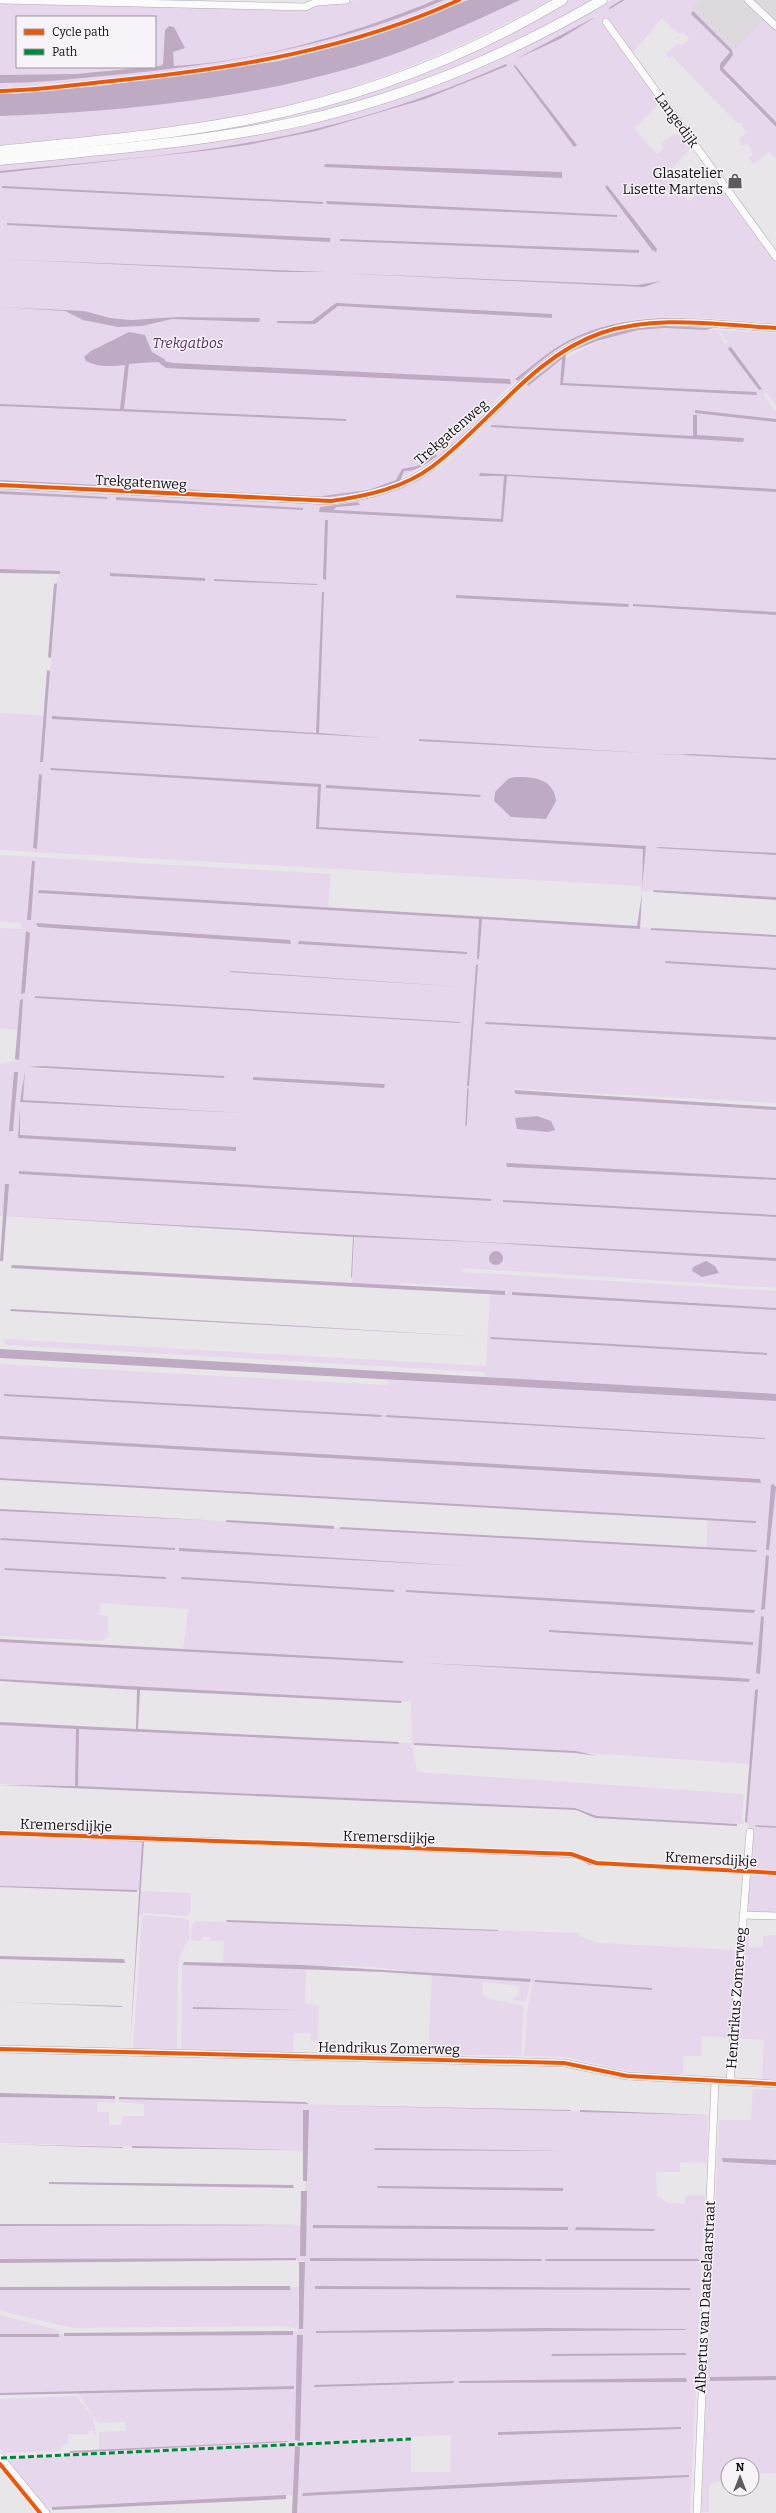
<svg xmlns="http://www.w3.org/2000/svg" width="776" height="2513" viewBox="0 0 776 2513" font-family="Bitter,serif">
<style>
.built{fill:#ded8df}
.green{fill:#e7d7ec;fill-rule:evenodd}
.water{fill:#beaac3}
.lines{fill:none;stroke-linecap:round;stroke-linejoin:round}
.stream{stroke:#beaac3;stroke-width:1.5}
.minor-casing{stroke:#adabae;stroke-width:8}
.highway-casing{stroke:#adabae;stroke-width:11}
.minor{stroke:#fcfbfc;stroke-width:7}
.highway{stroke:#fcfbfc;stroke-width:10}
.quiet{stroke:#00873e;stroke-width:3;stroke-dasharray:6 3;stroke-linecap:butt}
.cycleway-casing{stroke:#f7f3f8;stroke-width:6}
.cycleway{stroke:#e8590c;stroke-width:4}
.labels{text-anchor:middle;stroke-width:3;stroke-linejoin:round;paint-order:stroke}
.street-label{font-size:14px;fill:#111012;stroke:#f7f3f8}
.poi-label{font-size:14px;fill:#111012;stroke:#f7f3f8;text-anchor:end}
.park-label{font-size:14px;font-style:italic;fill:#593361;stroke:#f7f3f8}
</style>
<rect width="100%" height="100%" fill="#e9e6ea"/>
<!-- built -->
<polygon class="built" points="683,0 776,0 776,126 720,68 695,15"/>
<!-- green -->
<g class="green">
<path d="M 354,0 L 355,2 L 356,0 L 456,0 C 384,30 303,59 224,67 L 222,65 L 222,68 L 29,88 L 11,89 L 11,83 L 9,83 L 9,89 L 0,90 L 0,2 L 222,7 L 223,9 L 307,8 L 309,10 L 320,3 ZM 17,17 L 155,17 L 155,67 L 17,67 Z"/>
<path d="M 459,0 L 468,0 C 319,64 161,87 0,93 L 0,91 C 110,87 231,73 337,44 C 379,33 420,17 459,0 Z"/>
<path d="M 520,0 L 551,0 C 460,50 365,89 264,111 C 177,129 88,136 0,145 L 0,116 C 118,111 241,100 355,67 C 412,50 466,25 520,0 Z"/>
<polygon points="570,0 596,0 505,48 404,89 316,114 231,131 0,157 306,109 527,23"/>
<path d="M 612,0 L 700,0 L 692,9 L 734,50 L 762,21 L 759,18 L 762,17 L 776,29 L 776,122 L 723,68 L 733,53 L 692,12 L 730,53 L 720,64 L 727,79 L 776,127 L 776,159 L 769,152 L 753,164 L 749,158 L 753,155 L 750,151 L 752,149 L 747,143 L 742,146 L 739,139 L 746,133 L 741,123 L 737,123 L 672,56 L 669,58 L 666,54 L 677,43 L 683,45 L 689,39 L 683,32 L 679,34 L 662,18 L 631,55 L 661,102 L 634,128 L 657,154 L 664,148 L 661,144 L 672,135 L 684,133 L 693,145 L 666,176 L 688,201 L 718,181 L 776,260 L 776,323 C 716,320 651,308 593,330 C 554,346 516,378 487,409 C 470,426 454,445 434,459 C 398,484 357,495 312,496 L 0,480 L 0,406 L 53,409 L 53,407 L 0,404 L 0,165 C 93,155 186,149 278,131 C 397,108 508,61 612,0 ZM 64,311 C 81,310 95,315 111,318 C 132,321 153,319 174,318 C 135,330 101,329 64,311 ZM 124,334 L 145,335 L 152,352 L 152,363 L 122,365 L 91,351 Z"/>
<path d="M 651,328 L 717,330 L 725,344 L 728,342 L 718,330 L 776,333 L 776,405 L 766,393 L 763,395 L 776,411 L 776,898 L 656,890 L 641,892 L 641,886 L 0,850 L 0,713 L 47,716 L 57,580 L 60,571 L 0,569 L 0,487 L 343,503 C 374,498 408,488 435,471 C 456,457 475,436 493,418 C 540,371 584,338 651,328 ZM 729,347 L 731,347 L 762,389 L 759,390 L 728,349 ZM 215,579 L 316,584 L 317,585 L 215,581 ZM 508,779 L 540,820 L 529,817 L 511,817 L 494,801 L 495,792 Z"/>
<path d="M 0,855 L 331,874 L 328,909 L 776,935 L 776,1103 L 514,1089 L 516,1094 L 776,1110 L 776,1288 L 464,1268 L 463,1272 L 776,1291 L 776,1394 L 485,1377 L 485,1372 L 5,1345 L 4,1339 L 486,1366 L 490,1291 L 473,1290 L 473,1287 L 400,1283 L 399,1287 L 352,1284 L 355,1236 L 0,1216 L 0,1064 L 17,1061 L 21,1030 L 0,1028 L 0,928 L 23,929 L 20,923 L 0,921 ZM 26,1066 L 227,1076 L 224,1078 L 28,1068 ZM 253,1078 L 253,1077 L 385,1084 L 384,1087 L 253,1080 Z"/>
<polygon points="0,1364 387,1385 388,1380 776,1401 776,1871 748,1869 751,1833 747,1822 751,1764 587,1753 414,1745 412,1743 417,1772 744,1794 742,1819 744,1824 600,1816 584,1810 563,1807 0,1784 0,1722 412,1743 411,1702 0,1680 0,1640 183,1649 188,1609 101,1603 99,1615 108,1616 108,1637 102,1641 0,1636 0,1509 706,1548 708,1520 0,1478"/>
<polygon points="0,1835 144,1840 140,1891 191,1893 191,1912 187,1916 144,1913 138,1918 140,1891 0,1887"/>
<polygon points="747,1874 776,1876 776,1914 744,1912"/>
<polygon points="145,1915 189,1919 189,1939 181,1953 178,1966 177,2049 133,2048 142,1919"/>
<path d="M 195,1921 L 580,1933 L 579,1936 L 598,1943 L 737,1950 L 730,2038 L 702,2036 L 702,2056 L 684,2056 L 683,2074 L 629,2071 L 565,2057 L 524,2056 L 528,2006 L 533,1983 L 530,1982 L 526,2002 L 513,2000 L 513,1997 L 518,1997 L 519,1986 L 483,1982 L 482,1995 L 486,1996 L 486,1998 L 524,2006 L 521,2056 L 428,2054 L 432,1974 C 392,1970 346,1961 306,1969 L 305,2004 L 319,2006 L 318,2041 L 310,2041 L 311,2033 L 294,2033 L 293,2052 L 181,2049 L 182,1962 L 223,1963 L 224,1941 L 210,1941 L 210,1937 L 202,1937 L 202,1941 L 191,1940 L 192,1925 Z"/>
<polygon points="746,1933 749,1933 749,1947 763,1947 763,1936 776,1935 776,2079 762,2079 764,2040 735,2038 742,1936"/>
<polygon points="753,2089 776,2090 776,2473 752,2474 752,2465 728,2465 728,2475 723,2475 722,2481 711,2483 709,2487 709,2512 701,2512 719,2120 751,2120"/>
<polygon points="0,2097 115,2099 115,2103 97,2102 97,2112 109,2112 109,2125 121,2125 123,2116 144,2116 144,2104 119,2102 119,2099 708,2115 707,2163 680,2162 680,2172 656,2172 657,2196 668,2203 685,2204 686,2197 690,2195 705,2195 690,2513 296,2513 296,2495 49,2508 52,2513 49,2513 17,2474 19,2472 15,2472 5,2459 411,2440 411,2472 450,2472 451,2435 99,2450 99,2432 125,2431 125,2422 98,2423 78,2393 0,2395 0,2315 58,2330 61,2334 300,2331 291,2327 283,2326 73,2328 0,2311 0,2288 303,2287 304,2261 0,2261 0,2224 304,2225 306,2151 0,2143"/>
<polygon points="76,2396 93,2417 96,2435 94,2435 93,2431 89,2431 89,2434 68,2434 68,2443 61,2447 60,2451 4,2453 0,2449 0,2399"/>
</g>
<!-- water -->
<g class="water">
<path d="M 435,0 L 444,0 C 342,44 234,63 124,74 C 83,78 41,83 0,83 L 0,75 L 76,74 L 160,66 L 163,64 L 165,30 L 169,26 L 174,27 L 185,48 L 173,52 L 174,66 C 256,62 360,32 435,0 Z"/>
<path d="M 468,0 L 520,0 C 466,25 412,50 355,67 C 241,100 118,112 0,116 L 0,93 L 99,86 L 279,61 L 365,39 Z"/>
<polygon points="693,11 732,50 733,55 723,68 776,122 776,127 720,70 720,64 730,52 691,14"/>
<polygon points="594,18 560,39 516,59 593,18"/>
<path d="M 506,64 L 507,66 L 425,99 L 316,131 L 247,145 L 203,151 L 0,173 L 0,171 C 82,163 165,157 246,143 C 336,128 423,101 506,64 Z"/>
<polygon points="513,65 516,66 577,145 574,147"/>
<polygon points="325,164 562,172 562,178 324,167"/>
<polygon points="607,185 657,249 656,252 652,250 605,187"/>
<polygon points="2,186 323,202 323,204 2,188"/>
<polygon points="326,201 617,215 617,217 327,204"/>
<polygon points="7,223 330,238 330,242 7,225"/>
<polygon points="340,239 639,250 639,253 340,241"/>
<polygon points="0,259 325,272 283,272"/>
<polygon points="336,273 637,285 661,281 644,287"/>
<polygon points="336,303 552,314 552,318 338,306 315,324 277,323 277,321 312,321"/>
<polygon points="0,307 84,311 110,318 131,320 178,317 260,318 259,322 172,319 142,326 118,327 83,320 65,311"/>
<path d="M 683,318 L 683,320 C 639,320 594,325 556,350 C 543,359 530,370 518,381 L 515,379 C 530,368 544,355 559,346 C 596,323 640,317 683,318 Z"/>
<path d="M 664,326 L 713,328 L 706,330 L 664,328 L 638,330 L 597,341 L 570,352 C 598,335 631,327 664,326 Z"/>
<path d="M 129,332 L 145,335 L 152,352 L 166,360 L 164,361 L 173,363 L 510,379 L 511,384 L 166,368 L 158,362 L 129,364 L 124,409 L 346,419 L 346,421 L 0,406 L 0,404 L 120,409 L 125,365 C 113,366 99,368 86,361 L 84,357 L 91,351 Z"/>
<polygon points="729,347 731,347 762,389 759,390 728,349"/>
<polygon points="566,354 563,383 756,392 757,395 560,385 562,359 528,386 527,384"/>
<polygon points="695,410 776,419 776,422 695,413"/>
<polygon points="693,415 697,415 697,435 744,438 743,442 491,427 491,425 693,436"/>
<path d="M 436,454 L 437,456 C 427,463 416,472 404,471 L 400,481 L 376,490 L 322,498 L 322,496 L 368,490 L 396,480 L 402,469 L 417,466 Z"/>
<polygon points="480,473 776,489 776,492 507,476 503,522 319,512 320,507 358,502 360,505 336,507 334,510 501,519 504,476 479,476"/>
<polygon points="0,480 197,490 197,492 0,483"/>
<polygon points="0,491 107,497 108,499 0,494"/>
<polygon points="116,497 303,508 303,510 116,500"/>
<polygon points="325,520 328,520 326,580 323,579"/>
<polygon points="0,569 60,571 60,574 0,573"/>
<polygon points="110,573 205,578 205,581 110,576"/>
<polygon points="214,579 317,584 317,585 214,581"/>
<polygon points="57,583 51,658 48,657 54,584"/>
<polygon points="322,592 324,592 319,733 381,738 52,719 52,716 316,733"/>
<polygon points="456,595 629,604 628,607 456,598"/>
<polygon points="633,604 776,612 776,615 633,606"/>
<polygon points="47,670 50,671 43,762 40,762"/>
<polygon points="419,739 678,755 690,754 776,758 776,760 419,741"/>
<polygon points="50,768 321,784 319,827 646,846 642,888 643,849 316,829 318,787 51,770"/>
<polygon points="39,774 42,775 37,849 33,848"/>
<path d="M 515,777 C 534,777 553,778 556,801 L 546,819 L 511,817 L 494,801 L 495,792 L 508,779 Z"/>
<polygon points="326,785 481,795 480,797 326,788"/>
<polygon points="659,847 776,853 776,855 656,848"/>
<polygon points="32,861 35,861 31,920 27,920"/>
<polygon points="39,890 637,926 642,893 640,929 482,919 479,959 477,959 479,919 38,893"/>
<polygon points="654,890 776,897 776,900 653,892"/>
<polygon points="36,923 290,940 291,944 38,927"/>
<polygon points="651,928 776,935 776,937 651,930"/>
<polygon points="26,931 30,933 25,993 21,994"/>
<polygon points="299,941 467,952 467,954 298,944"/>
<polygon points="665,961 776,968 776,970 666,963"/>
<polygon points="476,965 478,965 469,1086 467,1086"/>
<polygon points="231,971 464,987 230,972"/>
<polygon points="35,996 460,1022 460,1023 35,998"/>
<polygon points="23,999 19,1060 15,1059 20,1000"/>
<polygon points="486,1022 776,1037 776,1040 485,1024"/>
<polygon points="43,1066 205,1075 225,1076 224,1078 26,1067"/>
<polygon points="25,1071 23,1100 243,1113 20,1102"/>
<polygon points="14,1072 18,1072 13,1131 9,1131"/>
<polygon points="253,1077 385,1084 384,1088 253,1080"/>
<polygon points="514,1090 776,1107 776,1110 516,1094"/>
<polygon points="20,1108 20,1135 236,1147 236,1151 18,1138"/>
<polygon points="537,1116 551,1121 555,1130 548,1132 517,1129 515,1118"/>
<polygon points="506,1163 776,1178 776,1180 507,1167"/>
<polygon points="19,1171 491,1199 491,1201 19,1174"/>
<polygon points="5,1184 9,1184 3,1261 0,1261"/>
<polygon points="503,1200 776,1215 776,1217 503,1202"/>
<polygon points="10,1216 776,1258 776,1261 477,1242 354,1237 352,1278 351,1277 353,1237"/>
<circle cx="496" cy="1258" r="7"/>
<polygon points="706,1261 715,1266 719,1273 702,1277 692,1271 693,1267"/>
<polygon points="12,1265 505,1291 505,1295 11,1268"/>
<polygon points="512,1292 776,1308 776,1310 512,1295"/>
<polygon points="11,1309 485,1337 10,1311"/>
<polygon points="490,1337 767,1353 767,1355 491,1339"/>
<polygon points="0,1349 761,1393 776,1394 776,1401 0,1358"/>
<polygon points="4,1394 382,1415 381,1417 4,1396"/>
<polygon points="386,1415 765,1438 765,1439 386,1417"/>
<polygon points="0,1436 760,1479 761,1483 0,1439"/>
<polygon points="0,1478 756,1521 756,1523 0,1480"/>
<polygon points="773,1484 776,1487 769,1550 766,1550 771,1485"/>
<polygon points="0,1509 222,1521 0,1511"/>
<polygon points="226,1520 334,1526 334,1529 226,1522"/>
<polygon points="340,1527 757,1550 756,1552 340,1529"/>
<polygon points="1,1538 175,1548 175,1550 0,1540"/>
<polygon points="179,1548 465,1566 179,1551"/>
<polygon points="766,1555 769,1556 765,1609 761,1610"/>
<polygon points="4,1568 166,1577 166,1579 5,1570"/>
<polygon points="182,1577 394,1590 394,1592 181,1579"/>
<polygon points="406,1590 755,1610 754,1613 406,1592"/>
<polygon points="761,1616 764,1617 760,1674 756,1673"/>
<polygon points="549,1630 753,1642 753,1645 549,1632"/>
<polygon points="0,1639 403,1661 403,1663 0,1642"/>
<polygon points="422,1663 725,1677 750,1679 749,1682"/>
<polygon points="0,1679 402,1701 401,1703 140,1690 138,1729 398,1742 399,1744 79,1729 78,1786 575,1808 597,1816 737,1824 737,1826 595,1818 576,1810 0,1785 75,1786 76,1729 0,1725 0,1722 136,1729 137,1690 0,1681"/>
<polygon points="757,1689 758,1690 747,1823 745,1822 755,1690"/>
<polygon points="414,1743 576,1751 597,1756 739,1764 597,1756 576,1753 414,1745"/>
<polygon points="55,1832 224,1838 225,1840 55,1833"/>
<polygon points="54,1837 226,1843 144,1842 130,2048 142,1842"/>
<polygon points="233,1839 577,1853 594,1861 739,1869 592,1861 577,1854"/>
<polygon points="230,1844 577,1856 591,1864 738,1874 589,1865 577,1858"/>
<polygon points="0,1886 137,1890 137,1892 0,1887"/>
<polygon points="226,1920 498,1930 498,1931 227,1922"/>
<polygon points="0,1956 124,1959 125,1963 0,1959"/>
<polygon points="184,1962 303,1965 531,1979 530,1982 383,1972 183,1965"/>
<polygon points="535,1980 652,1988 652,1990 535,1982"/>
<polygon points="0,2002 122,2006 122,2007"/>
<polygon points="193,2007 301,2010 193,2009"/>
<polygon points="0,2093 115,2096 115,2099 0,2097"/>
<polygon points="119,2097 305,2102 309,2104 119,2099"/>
<polygon points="318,2105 571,2110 570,2111"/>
<polygon points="303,2110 309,2110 307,2181 303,2181"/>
<polygon points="580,2110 707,2115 580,2112"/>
<polygon points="0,2144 123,2147 122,2148"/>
<polygon points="132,2146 294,2150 132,2148"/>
<polygon points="375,2148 568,2151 374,2150"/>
<polygon points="722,2158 776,2160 776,2165 723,2162"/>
<polygon points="49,2182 293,2185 294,2188 49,2184"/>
<polygon points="377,2186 563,2188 563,2191 378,2188"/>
<polygon points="301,2191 307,2191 306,2256 300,2256"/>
<polygon points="0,2224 299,2225 0,2226"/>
<polygon points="313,2225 568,2227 568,2230 313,2228"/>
<polygon points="576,2227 655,2229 654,2231 575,2230"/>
<polygon points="296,2258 296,2260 0,2263 0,2259"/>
<polygon points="310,2258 541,2259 542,2259 541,2261 310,2261"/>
<polygon points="546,2259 699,2259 699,2261 545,2261"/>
<polygon points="299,2262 305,2262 303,2329 299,2329"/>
<polygon points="290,2286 290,2290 0,2290 0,2287"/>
<polygon points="315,2286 690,2288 690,2290 315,2289"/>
<polygon points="544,2328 686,2329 685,2330 316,2333 316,2331"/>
<polygon points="293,2331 293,2335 64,2336 64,2333"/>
<rect x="0" y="2334" width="59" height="3"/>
<polygon points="297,2335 303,2335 300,2441 295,2440"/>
<polygon points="686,2353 686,2355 551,2356 552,2354"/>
<polygon points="776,2376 776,2380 710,2381 710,2377"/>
<polygon points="686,2378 687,2382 459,2383 459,2381"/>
<polygon points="454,2381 454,2383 314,2387 314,2385"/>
<polygon points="294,2386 294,2389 0,2395 0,2393"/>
<polygon points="681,2427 681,2429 498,2435 498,2432"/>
<polygon points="288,2441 288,2442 70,2453 70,2451"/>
<polygon points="295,2446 300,2447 297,2513 292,2513"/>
<polygon points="689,2475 689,2477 302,2496 303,2493 545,2480"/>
<polygon points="286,2495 286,2499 52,2510 52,2507"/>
</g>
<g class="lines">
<!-- stream -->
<g class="stream">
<polyline points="610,8 623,0"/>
<polyline points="466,1125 468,1089"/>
<polyline points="756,1826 776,1827"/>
</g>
<defs>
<g id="minor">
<polyline points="1,0 305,7 316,2"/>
<polyline points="748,0 776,26"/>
<polyline points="316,2 346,0"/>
<polyline points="606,22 776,257"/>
<path d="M 0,485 L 331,501 C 367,496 404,488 433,466 C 490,423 532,357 601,333 C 656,314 719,325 776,328"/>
<polyline points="743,1915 776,1916"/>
<polyline points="0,2049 564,2063 627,2076 776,2084"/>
<polyline points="730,2082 750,1832"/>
<polyline points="0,2457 46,2513"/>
<polyline points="697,2513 715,2081"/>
</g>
<g id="highway">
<path d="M 0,151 C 80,142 161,136 240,121 C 353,100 463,59 562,0"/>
<path d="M 0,160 C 100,150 202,143 301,121 C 407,97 508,55 602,0"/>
</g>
</defs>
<!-- minor casing -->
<use href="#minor" class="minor-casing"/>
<!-- highway casing -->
<use href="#highway" class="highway-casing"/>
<!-- minor -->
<use href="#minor" class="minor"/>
<!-- highway -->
<use href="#highway" class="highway"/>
<!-- quiet -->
<polyline class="quiet" points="1,2458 411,2439"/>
<defs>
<g id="cycleway">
<path d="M 0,91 C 40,90 81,84 121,80 C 236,68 352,49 459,0"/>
<path d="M 0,485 L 331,501 C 367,496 404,488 433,466 C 490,423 532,357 601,333 C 656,314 719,325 776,328"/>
<polyline points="0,1833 571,1854 596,1863 776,1873"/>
<polyline points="0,2049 564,2063 627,2076 776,2084"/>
<polyline points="0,2464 40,2513"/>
</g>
</defs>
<!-- cycleway casing -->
<use href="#cycleway" class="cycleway-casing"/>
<!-- cycleway -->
<use href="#cycleway" class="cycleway"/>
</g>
<!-- icons -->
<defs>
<symbol id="shop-bare" viewBox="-9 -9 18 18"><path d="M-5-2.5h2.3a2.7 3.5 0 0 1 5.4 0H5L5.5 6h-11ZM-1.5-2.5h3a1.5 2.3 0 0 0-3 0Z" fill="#5d5b5e" stroke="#f7f3f8" stroke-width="2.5" paint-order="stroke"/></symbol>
</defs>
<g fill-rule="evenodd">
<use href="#shop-bare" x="724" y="170" width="22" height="22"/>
</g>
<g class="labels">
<!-- street labels -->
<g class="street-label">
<text transform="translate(677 120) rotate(54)" y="5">Langedijk</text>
<text transform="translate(451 432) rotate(-41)" y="5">Trekgatenweg</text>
<text transform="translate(141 482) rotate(3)" y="5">Trekgatenweg</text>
<text transform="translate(66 1825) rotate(2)" y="5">Kremersdijkje</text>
<text transform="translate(389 1837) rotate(2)" y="5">Kremersdijkje</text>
<text transform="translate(711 1859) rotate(3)" y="5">Kremersdijkje</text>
<text transform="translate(736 1998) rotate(-86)" y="5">Hendrikus Zomerweg</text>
<text transform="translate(389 2048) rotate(1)" y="5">Hendrikus Zomerweg</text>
<text transform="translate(705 2297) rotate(-87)" y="5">Albertus van Daatselaarstraat</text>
</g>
<!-- poi labels -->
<g class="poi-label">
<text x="723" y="178">Glasatelier<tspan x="723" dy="16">Lisette Martens</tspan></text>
</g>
<!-- park labels -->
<g class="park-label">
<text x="188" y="348">Trekgatbos</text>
</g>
</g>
<!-- legend -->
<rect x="16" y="16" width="140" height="52" fill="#f7f3f8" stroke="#9b989c"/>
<rect x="24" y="29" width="20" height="6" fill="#e8590c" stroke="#9b989c"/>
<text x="52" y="36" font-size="12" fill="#111012">Cycle path</text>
<rect x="24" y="49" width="20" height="6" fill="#00873e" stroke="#9b989c"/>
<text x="52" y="56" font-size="12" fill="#111012">Path</text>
<!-- north arrow -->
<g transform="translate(740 2477)"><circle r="19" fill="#f7f3f8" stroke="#9b989c"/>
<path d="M0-3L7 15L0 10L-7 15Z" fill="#5d5b5e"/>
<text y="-6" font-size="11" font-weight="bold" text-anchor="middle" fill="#111012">N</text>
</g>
</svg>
